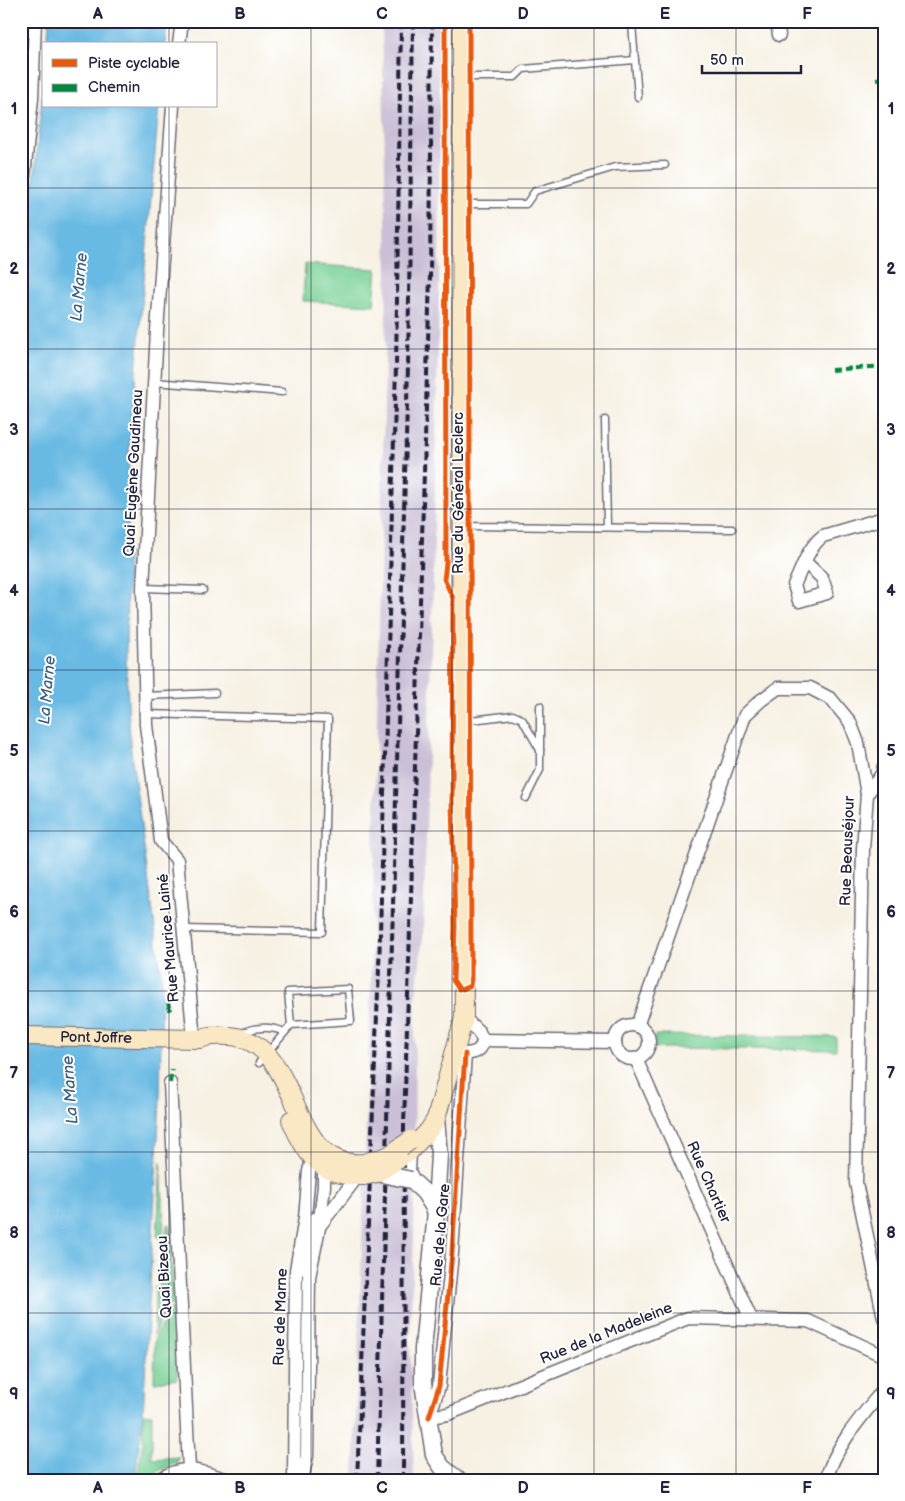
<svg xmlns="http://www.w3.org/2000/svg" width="905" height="1501" viewBox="0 0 905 1501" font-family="'Balsamiq Sans',sans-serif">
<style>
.industrial{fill:#cabfd6}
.green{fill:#78d095;stroke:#4d7968}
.water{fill:#68b9e3;stroke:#456e8f}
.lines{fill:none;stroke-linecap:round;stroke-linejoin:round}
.service-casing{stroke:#6d6a76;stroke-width:9}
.minor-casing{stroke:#6d6a76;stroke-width:15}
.tertiary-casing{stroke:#6d6a76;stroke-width:19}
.secondary-casing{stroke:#6d6a76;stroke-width:20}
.service{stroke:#fff;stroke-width:6}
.minor{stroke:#fff;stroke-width:12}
.tertiary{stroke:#fff;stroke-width:16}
.secondary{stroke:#fae7c3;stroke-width:18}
.rail{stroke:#22223b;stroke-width:4;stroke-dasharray:8 4;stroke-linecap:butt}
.tertiary-bridge-casing{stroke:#6d6a76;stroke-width:19;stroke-linecap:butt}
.secondary-bridge-casing{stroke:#6d6a76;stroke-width:20;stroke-linecap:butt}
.tertiary-bridge{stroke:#fff;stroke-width:16}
.secondary-bridge{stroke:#fae7c3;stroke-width:18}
.quiet{stroke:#00873e;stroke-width:4;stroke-dasharray:8 4;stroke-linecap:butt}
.cycleway-casing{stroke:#fff;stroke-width:8}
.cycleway{stroke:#e8590c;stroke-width:5}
.grid{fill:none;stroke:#22223b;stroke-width:1;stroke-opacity:0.55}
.labels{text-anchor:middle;stroke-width:4;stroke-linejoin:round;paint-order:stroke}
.street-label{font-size:15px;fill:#22223b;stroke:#fff}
.water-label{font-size:16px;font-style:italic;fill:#3e5e7e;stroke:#fff}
.neatline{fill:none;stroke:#22223b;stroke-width:2}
.grid-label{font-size:16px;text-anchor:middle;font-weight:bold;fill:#22223b}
</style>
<rect width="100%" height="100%" fill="#fff"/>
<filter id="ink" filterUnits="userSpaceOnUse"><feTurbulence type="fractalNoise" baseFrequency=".02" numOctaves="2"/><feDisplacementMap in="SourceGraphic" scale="10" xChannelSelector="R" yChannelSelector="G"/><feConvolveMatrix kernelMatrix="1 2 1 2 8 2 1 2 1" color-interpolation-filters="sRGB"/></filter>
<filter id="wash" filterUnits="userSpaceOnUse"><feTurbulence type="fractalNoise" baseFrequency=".0096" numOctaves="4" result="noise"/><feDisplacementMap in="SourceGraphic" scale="20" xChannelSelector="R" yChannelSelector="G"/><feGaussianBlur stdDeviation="1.12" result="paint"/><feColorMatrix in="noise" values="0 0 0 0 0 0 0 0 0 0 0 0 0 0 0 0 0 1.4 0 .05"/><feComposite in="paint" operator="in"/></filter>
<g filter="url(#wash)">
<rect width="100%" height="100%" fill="#f7f1e3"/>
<!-- industrial -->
<polygon class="industrial" points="382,21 440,21 439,291 433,586 423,938 415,1002 414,1235 410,1339 414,1480 354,1480 371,983 387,272"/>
<!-- green -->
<g class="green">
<polygon points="305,264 377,269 374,305 303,301"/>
<polygon points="655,1035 836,1037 836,1050 654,1048"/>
<polygon points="161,1162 164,1221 162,1239 157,1236"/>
<polygon points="170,1224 173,1305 163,1306 159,1281 167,1225"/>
<polygon points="155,1287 157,1287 162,1317 154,1335"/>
<polygon points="173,1309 178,1379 154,1382 155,1337 165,1319 164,1310"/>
<polygon points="145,1413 152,1414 152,1459 179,1457 177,1463 160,1470 151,1480 137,1480 143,1441 143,1414"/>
</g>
<!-- water -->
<g class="water">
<polygon points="49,21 167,21 165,44 47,44"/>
<polygon points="44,75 44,106 159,106 129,454 126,661 130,743 162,980 160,1102 143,1414 135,1480 21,1480 21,317"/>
</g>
</g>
<g filter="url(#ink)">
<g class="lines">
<defs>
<g id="service">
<polyline points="632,24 638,97"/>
<polyline points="463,77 515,77 523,69 635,60"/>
<polyline points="463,204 526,204 535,191 615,167 665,165"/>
<polyline points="154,382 282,392"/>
<polyline points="605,420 607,527"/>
<polyline points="467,518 470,526 732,529"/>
<polyline points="143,588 203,590"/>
<polyline points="146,696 215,693"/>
<polyline points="146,714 328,719 322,932 184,929"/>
<polyline points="463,721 513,715 522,719 540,750"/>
<polyline points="526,798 540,770 540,706"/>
<path d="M 237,1036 C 253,1026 268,1025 285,1032"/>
<polyline points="259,1063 291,1025 288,992 348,989 351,1021 291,1025"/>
<polyline points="304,1272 314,1216"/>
</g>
<g id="minor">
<polyline points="777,21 779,35"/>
<polyline points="179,44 182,21"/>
<polyline points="173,106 157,331 143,588 146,725 161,841 177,860 194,1039"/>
<polyline points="21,205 32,98 35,21"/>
<path d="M 805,562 L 822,578 L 827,593 L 799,601 L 794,585 C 802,569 808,547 823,536 L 884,518"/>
<polyline points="867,794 882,774 884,766"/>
<path d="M 464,1018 L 479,1032 L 483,1040 C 482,1051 475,1053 465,1054"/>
<circle cx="632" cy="1042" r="17"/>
<polyline points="637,1026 745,715 760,701 778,688 810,688 831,699 850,722 858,743 867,794 863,849 856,1183 884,1318"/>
<polyline points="483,1040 615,1042"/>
<polyline points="465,1054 452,1253 439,1386 429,1417 448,1414 688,1318 808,1321 884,1356"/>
<polyline points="636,1059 751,1319"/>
<polyline points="170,1083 189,1469"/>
<polyline points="321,1224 357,1177"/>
<polyline points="294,1478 296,1270 305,1218 309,1171 312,1160 318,1155"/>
<path d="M 159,1480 C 184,1462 202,1472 228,1480"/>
<polyline points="302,1480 307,1456 309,1277 319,1228 324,1186 324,1162"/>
<path d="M 826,1480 C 835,1446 862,1416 884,1389"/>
</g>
<g id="tertiary">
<polyline points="436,1119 439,1155 435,1223 423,1349 423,1383 434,1455 442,1467 458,1480"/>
<polyline points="412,1142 408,1153 407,1171 411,1180 424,1192 436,1211"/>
</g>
<g id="secondary">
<path id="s1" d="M 21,1036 L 200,1039 C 211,1034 219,1036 230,1036 C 304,1042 286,1171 364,1163"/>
<path d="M 291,1120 C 306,1154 320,1178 364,1176"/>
<polyline points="408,1153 429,1130 436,1119 464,1018 461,497 462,21"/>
</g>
</defs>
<!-- service casing -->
<use href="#service" class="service-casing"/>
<!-- minor casing -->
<use href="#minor" class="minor-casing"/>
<!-- tertiary casing -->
<use href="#tertiary" class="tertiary-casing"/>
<!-- secondary casing -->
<use href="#secondary" class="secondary-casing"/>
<!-- service -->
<use href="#service" class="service"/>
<!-- minor -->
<use href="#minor" class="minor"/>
<!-- tertiary -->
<use href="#tertiary" class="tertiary"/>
<!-- secondary -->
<use href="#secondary" class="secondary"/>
<!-- rail -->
<g class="rail">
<polyline points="357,1480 379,969 396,367 401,21"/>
<polyline points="377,1480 408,367 413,21"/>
<polyline points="403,1480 404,1125 430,276 432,21"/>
</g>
<defs>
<polyline id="tertiary-bridge" points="377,1173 411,1180"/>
<g id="secondary-bridge">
<polyline points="364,1163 388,1156 411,1140"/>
<polyline points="364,1176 377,1173 399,1159"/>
</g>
</defs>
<!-- tertiary-bridge casing -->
<use href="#tertiary-bridge" class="tertiary-bridge-casing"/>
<!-- secondary-bridge casing -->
<use href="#secondary-bridge" class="secondary-bridge-casing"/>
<!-- tertiary-bridge -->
<use href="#tertiary-bridge" class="tertiary-bridge"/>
<!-- secondary-bridge -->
<use href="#secondary-bridge" class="secondary-bridge"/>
<!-- quiet -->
<g class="quiet">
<polyline points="876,79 884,78"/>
<polyline points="831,370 884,366"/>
<polyline points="168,1003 171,1014"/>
<polyline points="170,1083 172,1069"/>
</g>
<defs>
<g id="cycleway">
<polyline points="445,21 446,563 444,579 453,598 452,801 455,927 453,980 459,989"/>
<polyline points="463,989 470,986 471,979 469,21"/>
<polyline points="429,1417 439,1386 452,1253 465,1054"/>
</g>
</defs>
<!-- cycleway casing -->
<use href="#cycleway" class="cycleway-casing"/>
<!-- cycleway -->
<use href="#cycleway" class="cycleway"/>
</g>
</g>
<!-- grid -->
<path class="grid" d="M 169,21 L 169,44M 311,21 L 311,1480M 452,21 L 452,1480M 594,21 L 594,1480M 736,21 L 736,1480M 169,106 L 169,1480M 21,188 L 884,188M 21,349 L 884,349M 21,509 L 884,509M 21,670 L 884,670M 21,831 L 884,831M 21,991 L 884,991M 21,1152 L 884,1152M 21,1313 L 884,1313"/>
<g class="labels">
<!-- street labels -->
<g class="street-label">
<text transform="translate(133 473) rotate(-87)" y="5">Quai Eugène Gaudineau</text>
<text transform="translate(458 493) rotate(-90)" y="5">Rue du Général Leclerc</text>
<text transform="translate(847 851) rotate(-88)" y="5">Rue Beauséjour</text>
<text transform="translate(168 938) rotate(-95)" y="5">Rue Maurice Lainé</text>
<text dy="5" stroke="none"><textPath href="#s1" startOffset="75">Pont Joffre</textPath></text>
<text transform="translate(709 1182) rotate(66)" y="5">Rue Chartier</text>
<text transform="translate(440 1235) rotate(-85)" y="5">Rue de la Gare</text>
<text transform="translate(164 1277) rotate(-93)" y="5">Quai Bizeau</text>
<text transform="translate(280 1317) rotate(-88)" y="5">Rue de Marne</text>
<text transform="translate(606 1333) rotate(-22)" y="5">Rue de la Madeleine</text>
</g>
<!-- water labels -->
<g class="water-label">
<text transform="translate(78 287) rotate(-85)" y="6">La Marne</text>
<text transform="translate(46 690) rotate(-85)" y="6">La Marne</text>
<text transform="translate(69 1090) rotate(-94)" y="6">La Marne</text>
</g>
</g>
<!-- margin -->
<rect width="905" height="1501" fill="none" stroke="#fff" stroke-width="55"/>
<!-- legend -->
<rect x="42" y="42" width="175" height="65" fill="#ffffff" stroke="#a7a7b1"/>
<rect x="52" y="59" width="25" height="8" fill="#e8590c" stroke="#a7a7b1"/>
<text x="88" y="68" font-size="15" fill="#22223b">Piste cyclable</text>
<rect x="52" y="84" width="25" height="8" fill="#00873e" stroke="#a7a7b1"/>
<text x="88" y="92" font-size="15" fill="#22223b">Chemin</text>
<!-- scale -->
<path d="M702 65v8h99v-8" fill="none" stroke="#22223b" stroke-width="2.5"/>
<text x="710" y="65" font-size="15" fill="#22223b" stroke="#ffffff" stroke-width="4" paint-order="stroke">50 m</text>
<rect x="28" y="28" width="850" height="1446" class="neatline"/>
<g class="grid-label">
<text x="98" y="19">A</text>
<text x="240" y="19">B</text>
<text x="382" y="19">C</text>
<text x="523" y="19">D</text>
<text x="665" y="19">E</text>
<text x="807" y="19">F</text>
<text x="14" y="114">1</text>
<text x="891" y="114">1</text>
<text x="14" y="274">2</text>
<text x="891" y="274">2</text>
<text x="14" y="435">3</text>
<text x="891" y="435">3</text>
<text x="14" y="596">4</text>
<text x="891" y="596">4</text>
<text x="14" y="756">5</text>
<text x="891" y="756">5</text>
<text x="14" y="917">6</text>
<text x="891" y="917">6</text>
<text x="14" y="1078">7</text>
<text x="891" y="1078">7</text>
<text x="14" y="1238">8</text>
<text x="891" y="1238">8</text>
<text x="14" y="1399">9</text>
<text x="891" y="1399">9</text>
<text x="98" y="1493">A</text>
<text x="240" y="1493">B</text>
<text x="382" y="1493">C</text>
<text x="523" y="1493">D</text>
<text x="665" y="1493">E</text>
<text x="807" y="1493">F</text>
</g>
</svg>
